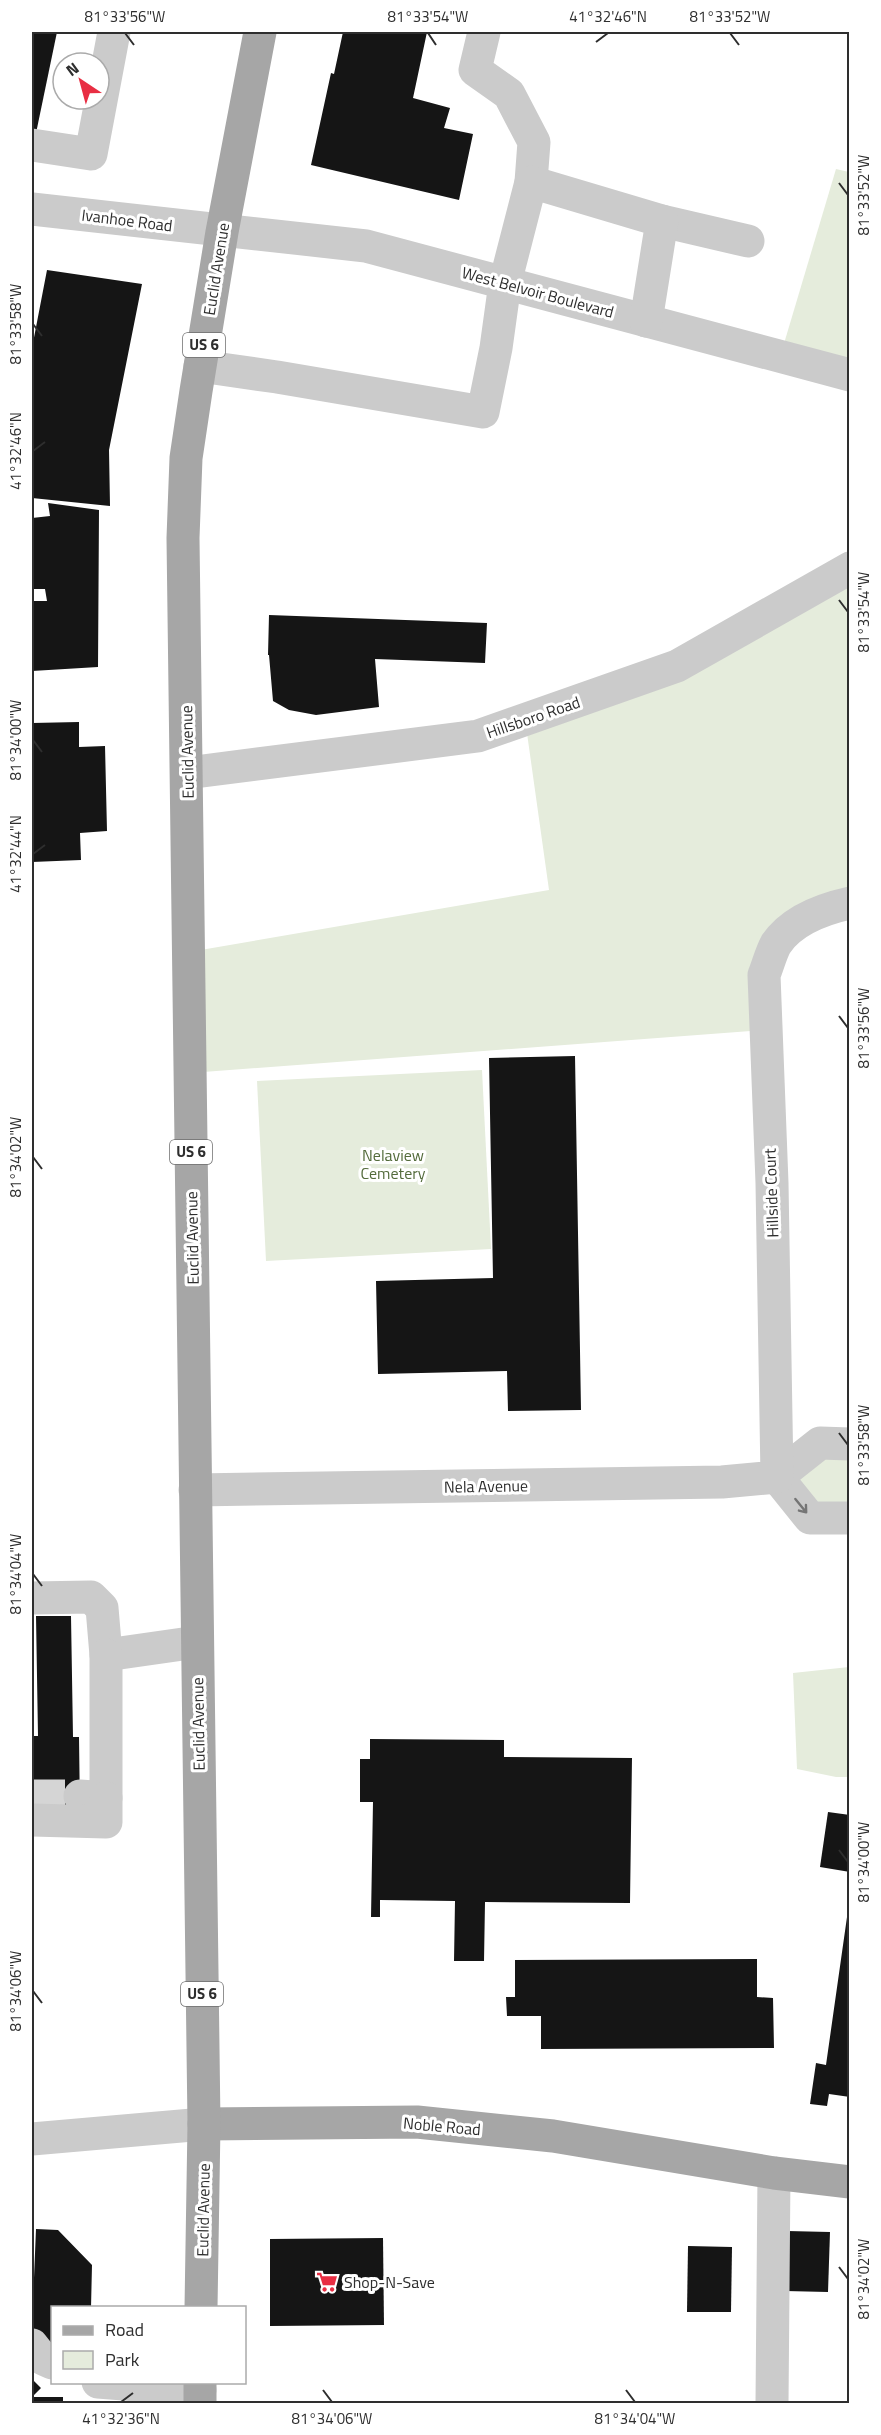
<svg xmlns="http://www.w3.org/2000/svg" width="881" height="2435" viewBox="0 0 881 2435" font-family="'Titillium Web',sans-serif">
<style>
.green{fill:#e5ecdc}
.building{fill:#151515}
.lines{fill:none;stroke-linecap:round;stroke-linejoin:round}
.minor-tunnel{stroke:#d5d5d5;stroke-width:33;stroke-dasharray:33 16;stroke-linecap:butt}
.minor{stroke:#cbcbcb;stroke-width:33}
.major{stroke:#a6a6a6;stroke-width:33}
.oneway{stroke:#757575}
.ticks{fill:none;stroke:#2e2e2e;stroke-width:2}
.labels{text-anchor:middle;stroke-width:6;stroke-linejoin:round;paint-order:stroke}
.shield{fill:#fff;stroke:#6d6d6d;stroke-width:1.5}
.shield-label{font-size:15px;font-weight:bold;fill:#2e2e2e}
.street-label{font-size:16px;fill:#2e2e2e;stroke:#fff}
.park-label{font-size:16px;fill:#536b3b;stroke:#fff}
.poi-label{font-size:16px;fill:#2e2e2e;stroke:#fff;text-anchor:start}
.neatline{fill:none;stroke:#2e2e2e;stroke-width:2}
.ticks-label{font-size:15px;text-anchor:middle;fill:#2e2e2e}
</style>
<rect width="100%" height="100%" fill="#fff"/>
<!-- green -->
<g class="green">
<polygon points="836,169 849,172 849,375 780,357"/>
<polygon points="849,568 849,903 776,944 765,1030 190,1073 189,952 549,890 525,719"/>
<polygon points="482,1070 491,1249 266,1261 257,1081"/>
<polygon points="849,1444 849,1518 810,1518 777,1477"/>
<polygon points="849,1667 849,1777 836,1777 797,1769 793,1673"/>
</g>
<!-- building -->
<g class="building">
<polygon points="32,32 57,32 35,138 32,137"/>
<polygon points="343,32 427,32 413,98 450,108 444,128 473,134 459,200 311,165 331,73 334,74"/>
<polygon points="47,270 142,284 109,450 110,506 32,498 32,348"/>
<polygon points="48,503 99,510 98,667 32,671 32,601 47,601 45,589 32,589 32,518 50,516"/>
<polygon points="269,615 487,623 485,663 375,659 379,707 316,715 289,710 273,701 269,655 268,655"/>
<polygon points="79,722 79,747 105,746 107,831 80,833 81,860 32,862 32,723"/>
<polygon points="575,1056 581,1410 508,1411 507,1371 378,1374 376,1281 493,1278 489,1058"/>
<polygon points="36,1616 71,1616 73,1737 79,1737 80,1813 32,1814 32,1736 38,1736"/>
<polygon points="370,1739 504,1740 504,1757 632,1758 630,1903 485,1902 484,1961 454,1961 455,1901 380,1900 380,1917 371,1917 373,1802 360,1802 360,1759 370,1759"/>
<polygon points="828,1812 850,1815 850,1872 820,1867"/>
<polygon points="848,1910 850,2097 829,2094 827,2106 810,2104 816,2063 826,2065"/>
<polygon points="757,1959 757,1997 773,1998 774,2048 541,2049 541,2016 507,2016 506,1997 515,1997 515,1960"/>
<polygon points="36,2229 58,2230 92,2265 91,2308 52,2308 52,2348 32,2327"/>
<polygon points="787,2231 830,2232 828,2292 785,2291"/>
<polygon points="383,2238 384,2325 270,2326 270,2239"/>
<polygon points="688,2246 732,2247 731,2312 687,2312"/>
<polygon points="32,2379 41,2388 32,2397 63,2397 63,2404 32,2404"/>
</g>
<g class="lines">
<!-- minor-tunnel -->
<polyline class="minor-tunnel" points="32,1796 80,1796"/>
<!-- minor -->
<g class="minor">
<polyline points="484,32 475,70 509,94 534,142 531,182"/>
<polyline points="32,145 91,154 114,32"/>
<polyline points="32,209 366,246 850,375"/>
<polyline points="662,221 748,241"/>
<polyline points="200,366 277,377 483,412 496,348 505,283 531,182 662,221 646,321"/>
<polyline points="187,773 478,736 677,666 850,568"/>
<polyline points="850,1444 820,1443 777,1477 810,1518 850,1518"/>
<path d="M 195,1490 L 722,1482 L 777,1477 L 772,1183 L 764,975 C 768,965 771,953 776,944 C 792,920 823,909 850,903"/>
<polyline points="32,1598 91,1597 102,1608 106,1655 197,1642"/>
<polyline points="80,1796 106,1798 106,1655"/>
<polyline points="32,1820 106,1822 106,1798"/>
<polyline points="32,2139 204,2124"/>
<polyline points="32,2345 43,2359 52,2363"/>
<polyline points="98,2382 200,2390"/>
<polyline points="772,2404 774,2173"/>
</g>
<!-- major -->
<g class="major">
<polyline points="204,2124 417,2122 553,2136 774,2173 850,2182"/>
<polyline points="201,2308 204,2124 183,538 186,458 196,391 222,232 260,32"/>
<polyline points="200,2404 200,2382"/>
</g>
</g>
<!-- one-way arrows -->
<defs><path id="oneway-shaft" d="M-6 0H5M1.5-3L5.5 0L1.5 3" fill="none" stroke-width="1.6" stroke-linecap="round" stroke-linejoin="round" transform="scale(1.5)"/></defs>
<use class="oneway" href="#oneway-shaft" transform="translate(801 1506) rotate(51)"/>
<!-- ticks -->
<path class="ticks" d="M 125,33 L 134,45M 428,33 L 436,45M 730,33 L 739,45M 596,42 L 608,33M 839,183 L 848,195M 33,324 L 42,336M 33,451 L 45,442M 839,600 L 848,612M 33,740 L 42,752M 33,854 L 45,845M 839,1016 L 848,1028M 33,1157 L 42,1169M 839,1433 L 848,1445M 33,1574 L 42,1586M 839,1850 L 848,1862M 33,1991 L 42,2003M 839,2267 L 848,2279M 323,2390 L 332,2402M 626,2390 L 635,2402M 121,2402 L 133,2393"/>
<!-- icons -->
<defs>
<symbol id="supermarket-bare" viewBox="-9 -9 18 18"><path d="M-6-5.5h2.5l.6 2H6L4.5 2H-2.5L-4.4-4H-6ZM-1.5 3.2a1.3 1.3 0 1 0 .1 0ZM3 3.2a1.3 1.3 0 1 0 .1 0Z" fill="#e82e43" stroke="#fff" stroke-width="2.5" paint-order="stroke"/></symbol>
</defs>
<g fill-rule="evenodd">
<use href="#supermarket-bare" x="312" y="2267" width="30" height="30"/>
</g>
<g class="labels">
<!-- shield labels -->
<g class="shield">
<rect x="183" y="333" width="42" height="24" rx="4.5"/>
<rect x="170" y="1140" width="42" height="24" rx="4.5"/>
<rect x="181" y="1982" width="42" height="24" rx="4.5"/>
</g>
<g class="shield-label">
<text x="204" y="350">US 6</text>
<text x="191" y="1157">US 6</text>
<text x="202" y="1999">US 6</text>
</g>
<!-- street labels -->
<g class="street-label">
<text transform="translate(127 220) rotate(7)" y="6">Ivanhoe Road</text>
<text transform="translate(216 269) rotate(-81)" y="6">Euclid Avenue</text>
<text transform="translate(538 292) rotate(15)" y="6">West Belvoir Boulevard</text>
<text transform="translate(533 717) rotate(-19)" y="6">Hillsboro Road</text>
<text transform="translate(187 752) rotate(-91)" y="6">Euclid Avenue</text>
<text transform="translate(771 1193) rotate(-92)" y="6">Hillside Court</text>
<text transform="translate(192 1238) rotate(-91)" y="6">Euclid Avenue</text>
<text transform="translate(486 1486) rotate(-1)" y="6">Nela Avenue</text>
<text transform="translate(198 1724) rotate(-91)" y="6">Euclid Avenue</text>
<text transform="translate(442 2126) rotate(5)" y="6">Noble Road</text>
<text transform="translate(203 2210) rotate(-89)" y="6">Euclid Avenue</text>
</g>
<!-- park labels -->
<g class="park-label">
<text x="393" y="1161">Nelaview<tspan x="393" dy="18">Cemetery</tspan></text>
</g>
<!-- poi labels -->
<g class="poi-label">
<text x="344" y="2288">Shop-N-Save</text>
</g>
</g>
<!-- border -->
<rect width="881" height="2435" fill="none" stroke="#ffffff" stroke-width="66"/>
<!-- legend -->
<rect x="51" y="2306" width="195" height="78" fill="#ffffff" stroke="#ababab" stroke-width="1.5"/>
<rect x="63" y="2326" width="30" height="9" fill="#a6a6a6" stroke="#ababab" stroke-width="1.5"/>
<text x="105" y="2336" font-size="18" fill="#2e2e2e">Road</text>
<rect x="63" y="2351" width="30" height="18" fill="#e5ecdc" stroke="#ababab" stroke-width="1.5"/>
<text x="105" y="2366" font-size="18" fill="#2e2e2e">Park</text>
<!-- north arrow -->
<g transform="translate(81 81) rotate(324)"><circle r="28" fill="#ffffff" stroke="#ababab" stroke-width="1.5"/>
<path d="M0-4.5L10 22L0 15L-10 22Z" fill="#e82e43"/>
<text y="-9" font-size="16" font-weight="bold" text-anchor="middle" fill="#2e2e2e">N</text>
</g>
<rect x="33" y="33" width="815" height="2369" class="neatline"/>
<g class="ticks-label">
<text x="125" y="22">81°33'56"W</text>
<text x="428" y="22">81°33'54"W</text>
<text x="608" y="22">41°32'46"N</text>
<text x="730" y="22">81°33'52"W</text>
<text transform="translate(864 195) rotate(-90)" y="5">81°33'52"W</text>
<text transform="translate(16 324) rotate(-90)" y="5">81°33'58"W</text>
<text transform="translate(16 451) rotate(-90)" y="5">41°32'46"N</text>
<text transform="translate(864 612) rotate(-90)" y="5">81°33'54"W</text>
<text transform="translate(16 740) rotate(-90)" y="5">81°34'00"W</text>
<text transform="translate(16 854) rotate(-90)" y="5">41°32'44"N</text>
<text transform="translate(864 1028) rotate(-90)" y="5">81°33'56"W</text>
<text transform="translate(16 1157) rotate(-90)" y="5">81°34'02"W</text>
<text transform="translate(864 1445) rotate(-90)" y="5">81°33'58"W</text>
<text transform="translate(16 1574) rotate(-90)" y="5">81°34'04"W</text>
<text transform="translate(864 1862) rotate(-90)" y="5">81°34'00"W</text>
<text transform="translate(16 1991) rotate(-90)" y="5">81°34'06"W</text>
<text transform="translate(864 2279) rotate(-90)" y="5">81°34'02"W</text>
<text x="121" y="2424">41°32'36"N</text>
<text x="332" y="2424">81°34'06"W</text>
<text x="635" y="2424">81°34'04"W</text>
</g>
</svg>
